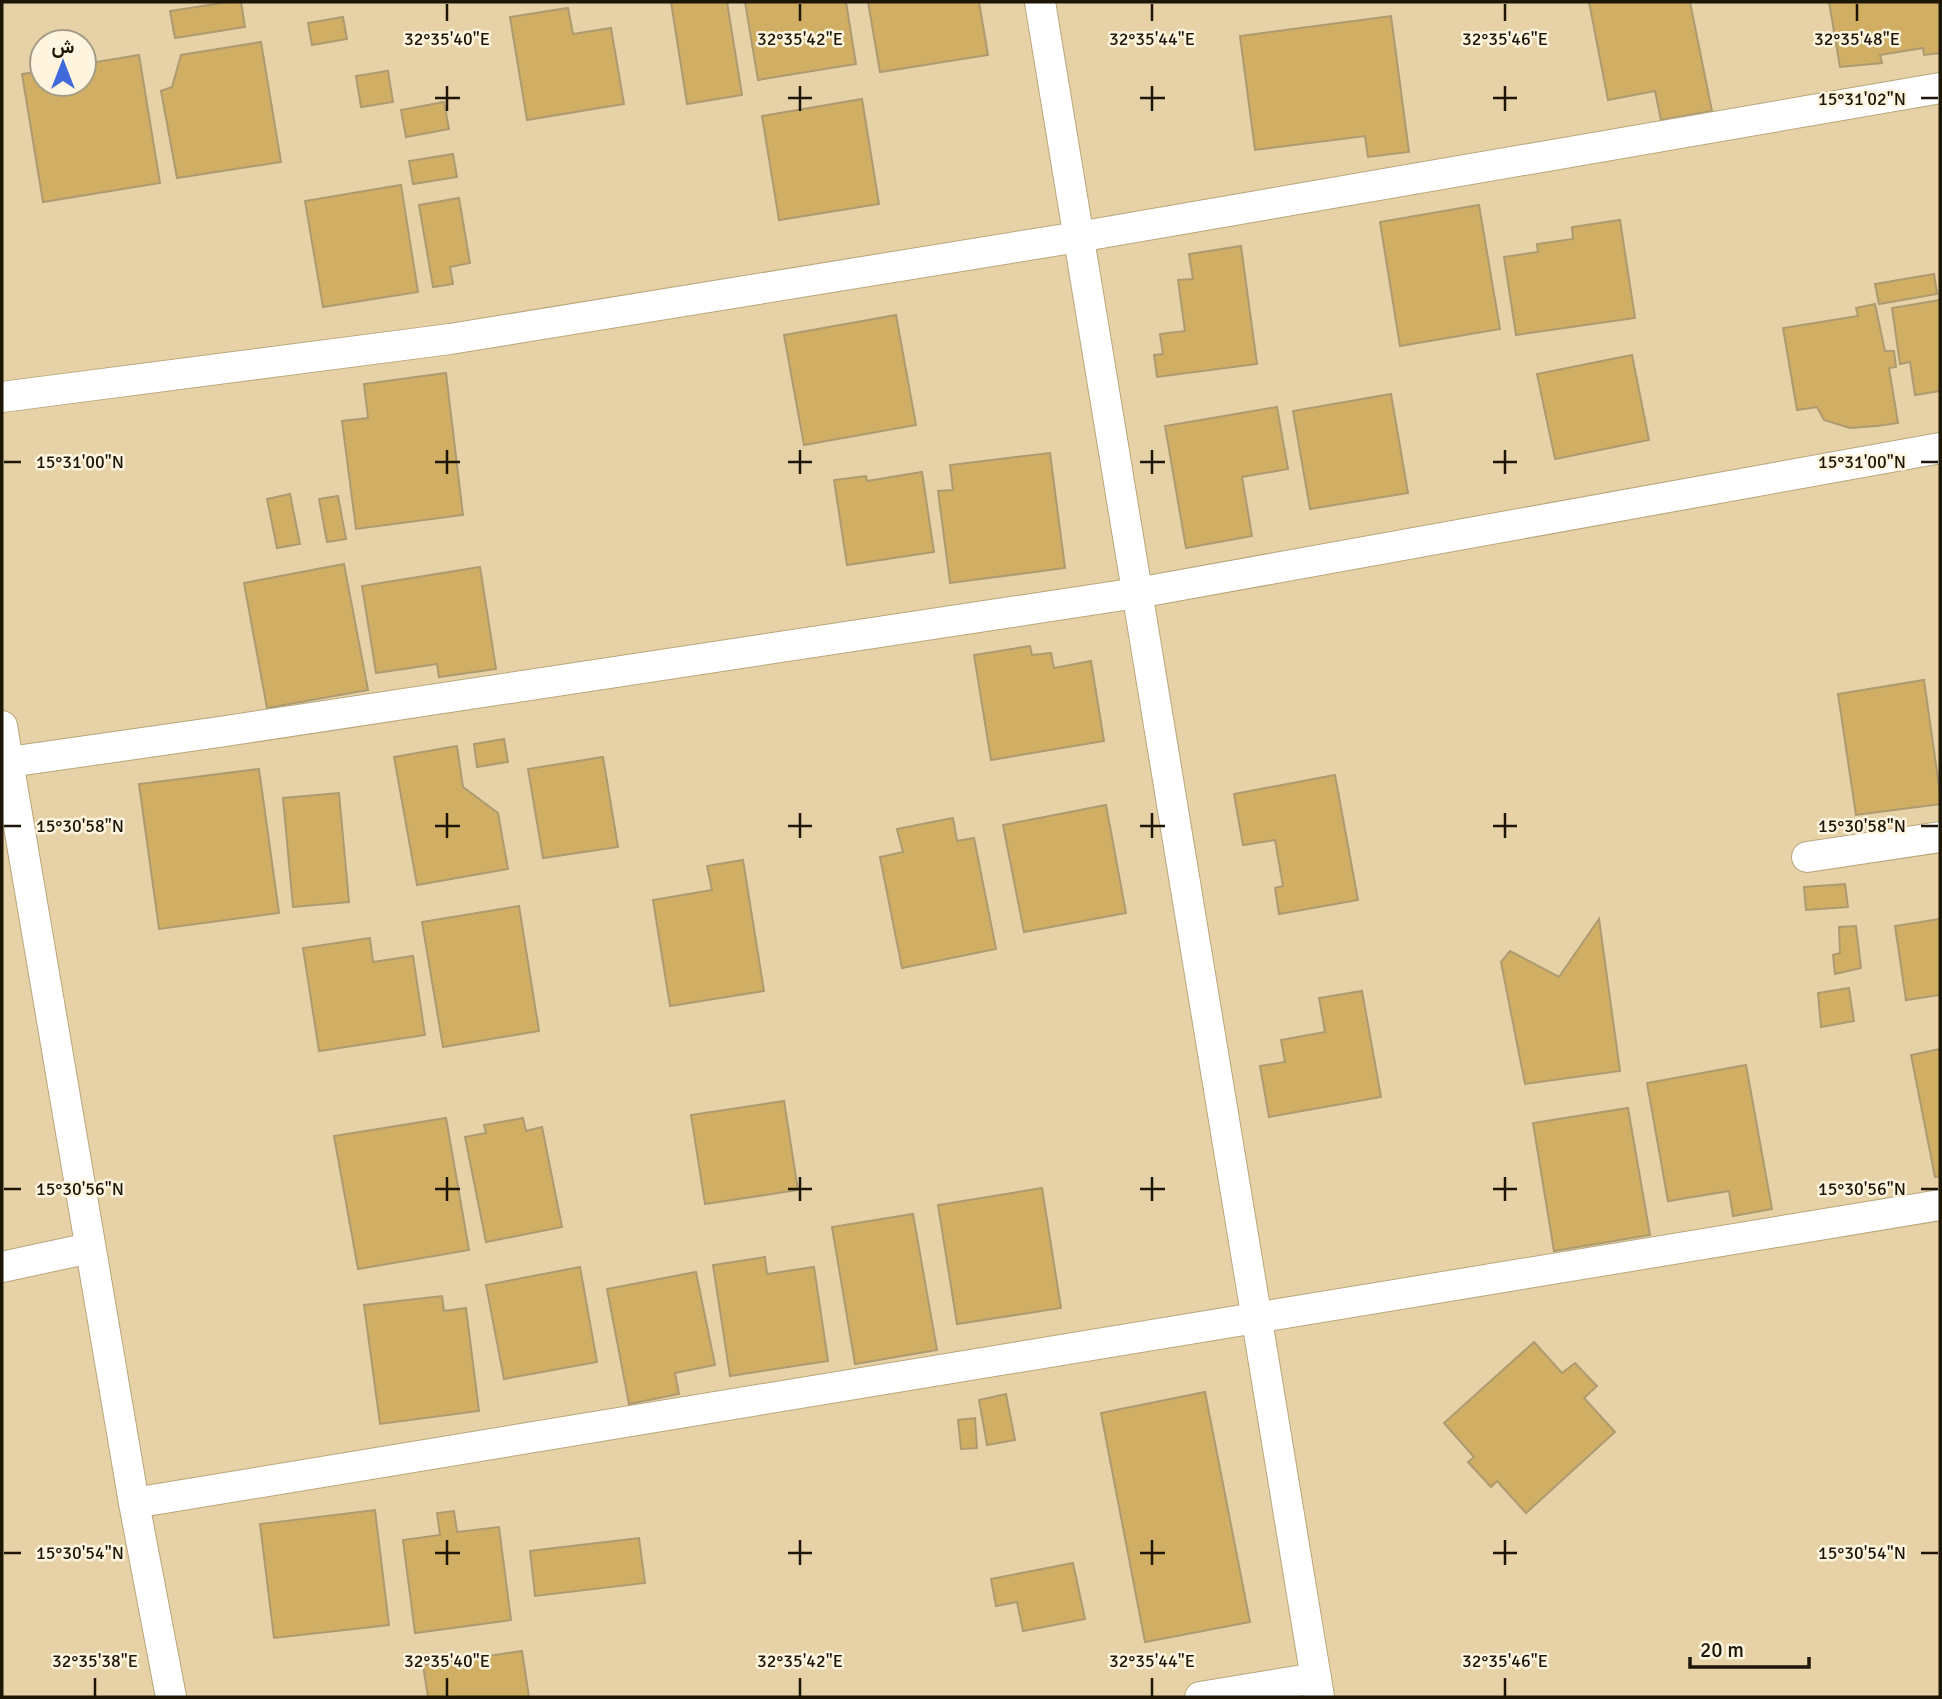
<svg xmlns="http://www.w3.org/2000/svg" width="1942" height="1699" viewBox="0 0 1942 1699" font-family="Signika,Vazirmatn,sans-serif">
<style>
.building{fill:#d0af65;stroke:#ae9a71;stroke-width:2}
.lines{fill:none;stroke-linecap:round;stroke-linejoin:round}
.street-casing{stroke:#b9a67c;stroke-width:32}
.street{stroke:#fff;stroke-width:30}
.ticks{fill:none;stroke:#1d1606;stroke-width:2.5}
.ticks-label{font-size:18px;text-anchor:middle;fill:#1d1606;stroke:#fff5df;stroke-width:5;stroke-linejoin:round;paint-order:stroke}
</style>
<rect width="100%" height="100%" fill="#e7d2a7"/>
<!-- building -->
<g class="building">
<polygon points="228,2 241,2 245,27 175,38 170,11"/>
<polygon points="671,2 727,2 742,95 687,104"/>
<polygon points="745,2 846,2 856,64 758,80"/>
<polygon points="868,2 979,2 988,55 880,72"/>
<polygon points="1589,2 1690,2 1712,111 1661,120 1655,91 1608,100"/>
<polygon points="1829,2 1940,2 1940,53 1924,55 1923,48 1880,55 1882,63 1840,67"/>
<polygon points="568,8 573,34 611,28 624,104 527,120 510,17"/>
<polygon points="1391,16 1409,152 1368,157 1365,136 1255,150 1240,36"/>
<polygon points="343,17 347,39 312,45 308,23"/>
<polygon points="261,42 281,162 177,178 161,91 172,87 181,55"/>
<polygon points="139,55 160,183 43,202 22,74 42,71 42,84 84,84 84,64"/>
<polygon points="388,71 393,102 361,107 356,76"/>
<polygon points="862,99 879,204 779,220 762,116"/>
<polygon points="444,102 449,129 406,137 401,110"/>
<polygon points="453,154 457,177 413,184 409,161"/>
<polygon points="401,185 418,292 323,307 305,201"/>
<polygon points="459,198 470,263 450,267 453,284 433,287 419,205"/>
<polygon points="1479,205 1500,329 1400,346 1380,222"/>
<polygon points="1620,220 1635,318 1516,335 1504,257 1538,252 1537,244 1573,239 1572,227"/>
<polygon points="1241,246 1257,364 1157,377 1154,355 1163,354 1160,334 1185,331 1178,280 1193,279 1189,254"/>
<polygon points="1934,274 1937,294 1879,304 1875,284"/>
<polygon points="1940,300 1940,391 1915,395 1910,362 1900,364 1892,308"/>
<polygon points="1875,304 1885,351 1894,351 1896,367 1889,368 1898,423 1877,426 1850,428 1824,420 1817,407 1797,410 1783,328 1858,316 1856,308"/>
<polygon points="896,315 916,425 804,445 784,335"/>
<polygon points="1632,355 1649,440 1555,459 1537,374"/>
<polygon points="446,373 463,515 356,529 342,421 368,418 364,384"/>
<polygon points="1391,394 1408,493 1310,509 1293,411"/>
<polygon points="1277,407 1288,469 1242,477 1252,536 1186,548 1165,426"/>
<polygon points="1050,453 1065,568 950,583 938,491 953,490 950,465"/>
<polygon points="922,472 934,552 847,565 834,480 866,476 867,481"/>
<polygon points="290,494 300,544 277,548 267,499"/>
<polygon points="338,496 346,539 327,542 319,499"/>
<polygon points="344,564 368,690 267,708 244,583"/>
<polygon points="480,567 496,669 439,677 437,664 376,673 362,586"/>
<polygon points="1030,646 1032,655 1051,653 1054,668 1091,661 1104,741 991,760 974,655"/>
<polygon points="1924,680 1940,793 1940,804 1856,815 1838,694"/>
<polygon points="504,739 508,762 477,767 474,744"/>
<polygon points="457,746 463,787 498,813 508,869 417,885 394,757"/>
<polygon points="603,757 618,847 543,858 528,769"/>
<polygon points="259,769 279,913 159,929 139,784"/>
<polygon points="1335,775 1358,900 1279,914 1275,888 1283,886 1275,840 1243,845 1234,794"/>
<polygon points="339,793 349,902 293,907 283,798"/>
<polygon points="1106,805 1126,913 1024,932 1003,825"/>
<polygon points="953,818 957,841 974,838 996,949 902,968 880,857 903,852 897,829"/>
<polygon points="743,860 764,991 670,1006 653,900 712,890 707,866"/>
<polygon points="1845,884 1848,907 1806,910 1804,887"/>
<polygon points="519,906 539,1031 443,1047 422,922"/>
<polygon points="1599,919 1620,1071 1525,1084 1501,962 1510,951 1559,977"/>
<polygon points="1940,919 1940,995 1906,1000 1895,926"/>
<polygon points="1856,926 1861,968 1835,974 1833,955 1840,953 1839,927"/>
<polygon points="370,938 373,962 413,956 425,1035 319,1051 303,948"/>
<polygon points="1849,988 1854,1021 1821,1027 1818,993"/>
<polygon points="1362,991 1381,1097 1269,1117 1260,1066 1285,1062 1281,1040 1325,1032 1319,998"/>
<polygon points="1940,1049 1940,1176 1935,1177 1911,1055"/>
<polygon points="1746,1065 1772,1209 1733,1216 1729,1191 1668,1201 1647,1083"/>
<polygon points="784,1101 798,1190 705,1204 691,1115"/>
<polygon points="1628,1108 1650,1235 1554,1251 1533,1123"/>
<polygon points="446,1118 469,1250 358,1269 334,1136"/>
<polygon points="523,1118 526,1131 542,1127 562,1227 486,1242 465,1137 486,1133 484,1125"/>
<polygon points="1042,1188 1061,1308 957,1324 938,1205"/>
<polygon points="913,1214 937,1350 855,1364 832,1227"/>
<polygon points="765,1257 767,1274 814,1267 828,1361 730,1376 713,1265"/>
<polygon points="580,1267 597,1362 504,1379 486,1285"/>
<polygon points="696,1272 715,1365 675,1373 679,1394 629,1404 607,1289"/>
<polygon points="442,1296 444,1311 466,1308 479,1411 380,1424 364,1305"/>
<polygon points="1534,1342 1562,1373 1575,1363 1597,1386 1584,1398 1615,1432 1526,1513 1497,1481 1491,1487 1468,1462 1474,1457 1444,1423"/>
<polygon points="1205,1392 1250,1622 1145,1642 1101,1413"/>
<polygon points="1006,1394 1015,1440 987,1445 979,1400"/>
<polygon points="975,1418 977,1448 961,1449 958,1420"/>
<polygon points="375,1510 389,1625 274,1638 260,1524"/>
<polygon points="454,1511 457,1532 499,1527 511,1620 415,1633 403,1540 440,1535 437,1513"/>
<polygon points="639,1538 645,1583 535,1596 530,1551"/>
<polygon points="1073,1563 1085,1619 1023,1631 1017,1602 996,1606 991,1579"/>
<polygon points="522,1651 529,1697 428,1697 423,1665"/>
</g>
<g class="lines">
<defs>
<g id="street">
<polyline points="1040,2 1319,1697"/>
<polyline points="2,397 450,339 1078,237 1940,88"/>
<polyline points="2,726 134,1503 171,1697"/>
<polyline points="9,762 219,732 1137,593 1940,448"/>
<polyline points="1807,857 1940,837"/>
<polyline points="2,1267 90,1248"/>
<polyline points="134,1503 1940,1205"/>
<polyline points="1200,1697 1316,1678"/>
</g>
</defs>
<!-- street casing -->
<use href="#street" class="street-casing"/>
<!-- street -->
<use href="#street" class="street"/>
</g>
<!-- ticks -->
<path class="ticks" d="M 447,4 L 447,21M 800,4 L 800,21M 1152,4 L 1152,21M 1505,4 L 1505,21M 1857,4 L 1857,21M 447,86 L 447,111M 800,86 L 800,111M 1152,86 L 1152,111M 1505,86 L 1505,111M 435,98 L 460,98M 788,98 L 812,98M 1140,98 L 1165,98M 1493,98 L 1517,98M 1921,98 L 1938,98M 447,450 L 447,474M 800,450 L 800,474M 1152,450 L 1152,474M 1505,450 L 1505,474M 4,462 L 21,462M 435,462 L 460,462M 788,462 L 812,462M 1140,462 L 1165,462M 1493,462 L 1517,462M 1921,462 L 1938,462M 447,813 L 447,838M 800,813 L 800,838M 1152,813 L 1152,838M 1505,813 L 1505,838M 4,826 L 21,826M 435,826 L 460,826M 788,826 L 812,826M 1140,826 L 1165,826M 1493,826 L 1517,826M 1921,826 L 1938,826M 447,1177 L 447,1201M 800,1177 L 800,1201M 1152,1177 L 1152,1201M 1505,1177 L 1505,1201M 4,1189 L 21,1189M 435,1189 L 460,1189M 788,1189 L 812,1189M 1140,1189 L 1165,1189M 1493,1189 L 1517,1189M 1921,1189 L 1938,1189M 447,1540 L 447,1565M 800,1540 L 800,1565M 1152,1540 L 1152,1565M 1505,1540 L 1505,1565M 4,1553 L 21,1553M 435,1553 L 460,1553M 788,1553 L 812,1553M 1140,1553 L 1165,1553M 1493,1553 L 1517,1553M 1921,1553 L 1938,1553M 95,1678 L 95,1696M 447,1678 L 447,1696M 800,1678 L 800,1696M 1152,1678 L 1152,1696M 1505,1678 L 1505,1696"/>
<g class="ticks-label">
<text x="447" y="45">32°35'40"E</text>
<text x="800" y="45">32°35'42"E</text>
<text x="1152" y="45">32°35'44"E</text>
<text x="1505" y="45">32°35'46"E</text>
<text x="1857" y="45">32°35'48"E</text>
<text x="1862" y="105">15°31'02"N</text>
<text x="80" y="468">15°31'00"N</text>
<text x="1862" y="468">15°31'00"N</text>
<text x="80" y="832">15°30'58"N</text>
<text x="1862" y="832">15°30'58"N</text>
<text x="80" y="1195">15°30'56"N</text>
<text x="1862" y="1195">15°30'56"N</text>
<text x="80" y="1559">15°30'54"N</text>
<text x="1862" y="1559">15°30'54"N</text>
<text x="95" y="1667">32°35'38"E</text>
<text x="447" y="1667">32°35'40"E</text>
<text x="800" y="1667">32°35'42"E</text>
<text x="1152" y="1667">32°35'44"E</text>
<text x="1505" y="1667">32°35'46"E</text>
</g>
<!-- border -->
<rect width="1942" height="1699" fill="none" stroke="#1d1606" stroke-width="7"/>
<!-- north arrow -->
<g transform="translate(63 63)"><circle r="33" fill="#fff5df" stroke="#a59c88" stroke-width="2"/>
<path d="M0-5L12 26L0 18L-12 26Z" fill="#4069db"/>
<text y="-10" font-size="19" font-weight="bold" text-anchor="middle" fill="#1d1606">ش</text>
</g>
<!-- scale -->
<path d="M1690 1657v10h119v-10" fill="none" stroke="#1d1606" stroke-width="3.5"/>
<text x="1700" y="1657" font-size="21" fill="#1d1606" stroke="#fff5df" stroke-width="5" paint-order="stroke">20 m</text>
</svg>
